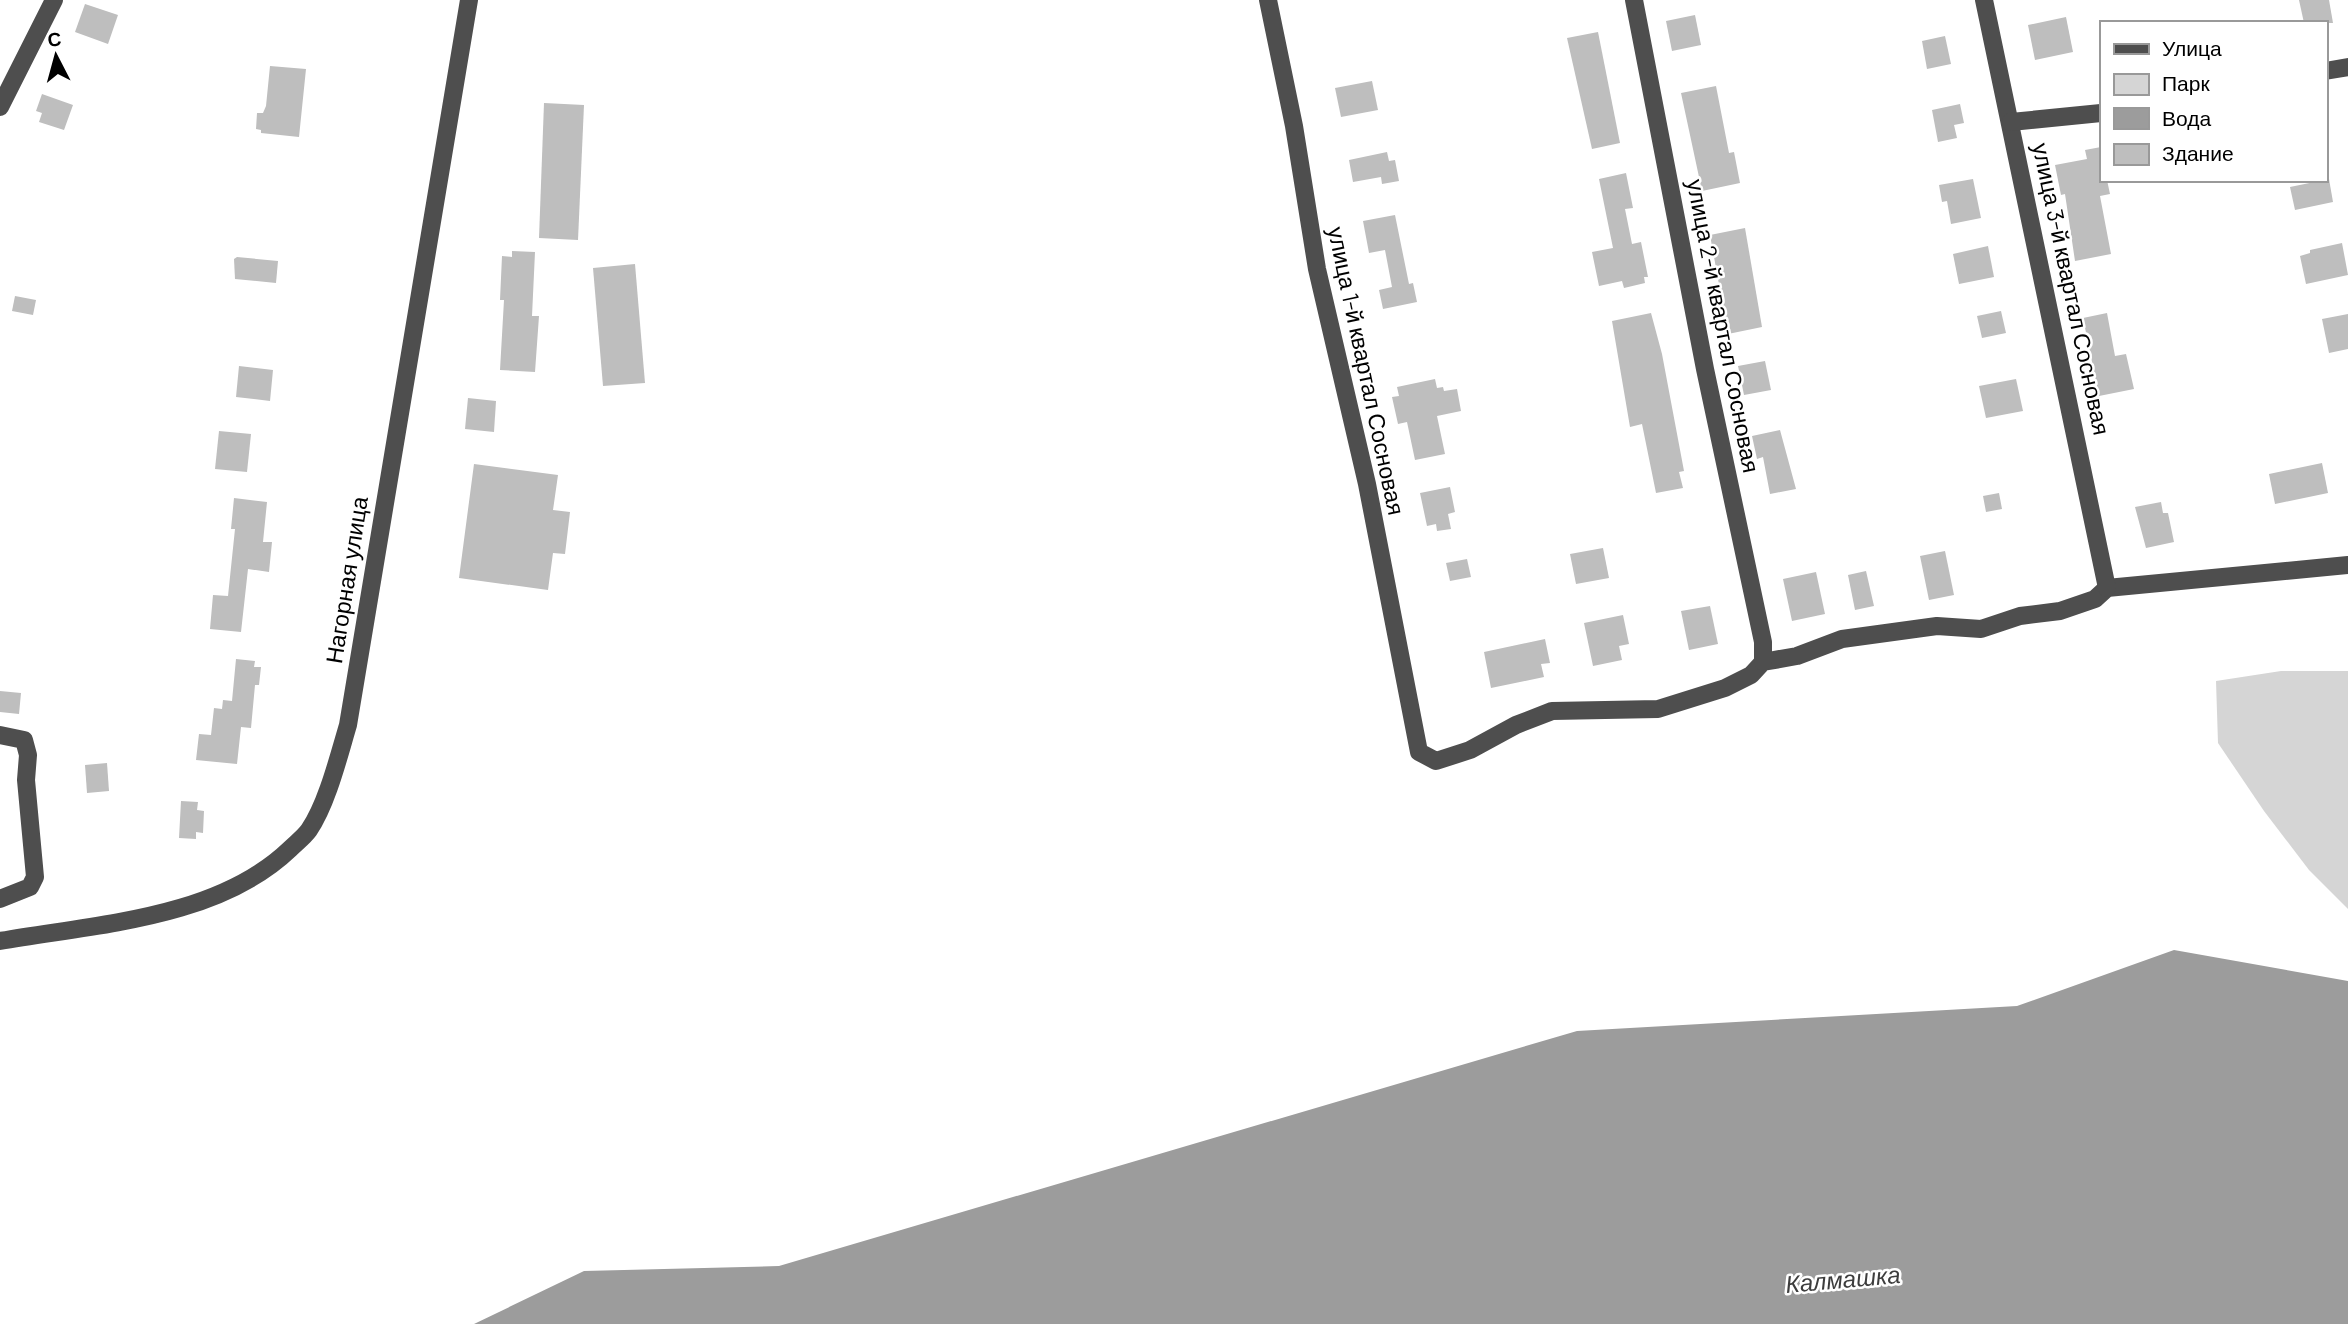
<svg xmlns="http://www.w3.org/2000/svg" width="2348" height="1324" viewBox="0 0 2348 1324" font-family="Barlow,sans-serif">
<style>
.green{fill:#d5d5d5}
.water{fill:#9c9c9c}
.building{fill:#bebebe}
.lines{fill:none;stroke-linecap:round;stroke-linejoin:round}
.minor{stroke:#4e4e4e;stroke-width:18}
.labels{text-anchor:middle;stroke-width:5;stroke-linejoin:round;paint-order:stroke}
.street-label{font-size:23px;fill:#000;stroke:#fff}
.water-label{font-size:24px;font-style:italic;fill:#3d3d3d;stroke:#fff}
</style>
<rect width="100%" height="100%" fill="#fff"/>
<!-- green -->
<polygon class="green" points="2281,671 2348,671 2348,909 2309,870 2264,811 2218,743 2216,681"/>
<!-- water -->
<polygon class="water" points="2174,950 2348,981 2348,1324 474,1324 584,1271 779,1266 1577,1031 2017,1006"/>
<!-- building -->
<g class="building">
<polygon points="2299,0 2329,0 2333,23 2304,23"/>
<polygon points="85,4 118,15 108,44 75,32"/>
<polygon points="1695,15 1701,45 1672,51 1666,21"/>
<polygon points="2066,17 2073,52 2035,60 2028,25"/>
<polygon points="1598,32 1620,143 1592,149 1567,38"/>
<polygon points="1945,36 1951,64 1927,69 1922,41"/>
<polygon points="270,66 306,69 299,137 261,133 261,130 256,129 257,113 263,113 266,106"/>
<polygon points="1372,81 1378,110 1341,117 1335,88"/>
<polygon points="1716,86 1729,153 1734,152 1740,183 1702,191 1681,93"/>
<polygon points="42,94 73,105 64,130 39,122 42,113 36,111"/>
<polygon points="544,103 584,105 578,240 539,238"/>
<polygon points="1960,104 1964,123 1954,125 1957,138 1938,142 1932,110"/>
<polygon points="2101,147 2101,180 2107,180 2110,194 2100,196 2111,254 2075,261 2065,194 2061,195 2055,165 2087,159 2085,150"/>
<polygon points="1387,152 1389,161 1395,160 1399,181 1382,184 1381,177 1353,182 1349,160"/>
<polygon points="1626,173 1633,208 1625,209 1632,244 1641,242 1648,277 1644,277 1645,283 1624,288 1622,281 1599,286 1592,252 1613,248 1599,179"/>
<polygon points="1973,179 1981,218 1951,224 1947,201 1942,202 1939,185"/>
<polygon points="2329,179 2333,202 2295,210 2290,187"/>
<polygon points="1395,215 1409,284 1413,283 1417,302 1383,309 1379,290 1392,287 1385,250 1369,253 1363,221"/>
<polygon points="1745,228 1762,327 1728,334 1710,235"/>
<polygon points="2342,243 2348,275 2306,284 2300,256 2310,253 2310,250"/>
<polygon points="1988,246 1994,277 1959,284 1953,254"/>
<polygon points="512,251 535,252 532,316 539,316 535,372 500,370 504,300 500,300 502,256 512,257"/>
<polygon points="237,257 278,261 276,283 235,279 234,259"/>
<polygon points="635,264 645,383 603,386 593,268"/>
<polygon points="15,296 36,300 33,315 12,311"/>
<polygon points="2001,311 2006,333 1982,338 1977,316"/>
<polygon points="1651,313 1662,354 1684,471 1679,472 1683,488 1656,493 1642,424 1630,427 1612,321"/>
<polygon points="2107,313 2115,356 2126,354 2134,389 2099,396 2083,318"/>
<polygon points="2348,314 2348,349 2329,353 2322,319"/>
<polygon points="1765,361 1771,390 1744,395 1738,366"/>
<polygon points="239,366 273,370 270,401 236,397"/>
<polygon points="1435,379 1437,388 1443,387 1444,391 1457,389 1461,411 1437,416 1445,454 1415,460 1407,422 1398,424 1392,397 1399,396 1397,387"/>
<polygon points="2016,379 2023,411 1986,418 1979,386"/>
<polygon points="468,398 496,401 494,432 465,429"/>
<polygon points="1780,430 1796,489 1770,494 1763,457 1757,459 1752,436"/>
<polygon points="219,431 251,434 247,472 215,469"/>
<polygon points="2322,463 2328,493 2275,504 2269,474"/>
<polygon points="474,464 558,475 553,510 570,512 565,554 553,553 548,590 459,578"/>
<polygon points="1450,487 1455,512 1448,514 1451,529 1437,531 1436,524 1427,526 1420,493"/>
<polygon points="1999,493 2002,509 1986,512 1983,496"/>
<polygon points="234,498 267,502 263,542 272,542 269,572 248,569 241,632 210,629 213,595 228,596 235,529 231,529"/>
<polygon points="2161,502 2163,513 2168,513 2174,542 2146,548 2135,507"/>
<polygon points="1603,548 1609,578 1576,584 1570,554"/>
<polygon points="1945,551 1954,595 1929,600 1920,556"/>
<polygon points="1467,559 1471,577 1450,581 1446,563"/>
<polygon points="1866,571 1874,606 1855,610 1848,575"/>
<polygon points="1816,572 1825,614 1792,621 1783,579"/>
<polygon points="1710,606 1718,644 1689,650 1681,611"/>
<polygon points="1623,615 1629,644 1619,646 1622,660 1593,666 1584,623"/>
<polygon points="1545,639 1550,663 1541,664 1544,677 1491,688 1484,652"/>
<polygon points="236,659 255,661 254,667 261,667 259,685 255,685 251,728 241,727 237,764 196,760 199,734 211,735 214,708 222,709 223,700 232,701"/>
<polygon points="0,691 21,693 19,714 0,712"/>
<polygon points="107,763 109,791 87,793 85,765"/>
<polygon points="181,801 198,802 197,810 204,811 203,833 196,832 196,839 179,838"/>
</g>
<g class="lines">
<!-- minor -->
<g class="minor">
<polyline points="1268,0 1294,126 1317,269 1367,484 1419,752 1436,761 1470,750 1516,725 1552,711 1658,709 1725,688 1751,675 1763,662 1797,656 1842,639 1937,626 1981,629 2020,616 2060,611 2095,599 2107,588 2348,565"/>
<polyline points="1634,0 1705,369 1763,642 1763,662"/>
<polyline points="1984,0 2107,588"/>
<polyline points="2325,71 2348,67"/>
<polyline points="0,107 54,0"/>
<polyline points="2011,122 2101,113"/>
<polyline points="0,735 24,740 28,755 26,780 35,877 30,887 0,899"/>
<path d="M 0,941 C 96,924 217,919 290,849 C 296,843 304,837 309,830 C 327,804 339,755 348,725 L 469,0"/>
</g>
</g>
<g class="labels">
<!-- street labels -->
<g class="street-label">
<text transform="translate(2071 289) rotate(78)" y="8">улица 3-й квартал Сосновая</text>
<text transform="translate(1723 326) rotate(79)" y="8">улица 2-й квартал Сосновая</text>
<text transform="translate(1366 371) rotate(78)" y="8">улица 1-й квартал Сосновая</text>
<text transform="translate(347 580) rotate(-81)" y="8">Нагорная улица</text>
</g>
<!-- water labels -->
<g class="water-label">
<text transform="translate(1843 1280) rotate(-5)" y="8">Калмашка</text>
</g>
</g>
<!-- legend -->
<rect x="2100" y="21" width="228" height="161" fill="#ffffff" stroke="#999999" stroke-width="2"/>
<rect x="2114" y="44" width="35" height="10" fill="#4e4e4e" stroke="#999999" stroke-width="2"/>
<text x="2162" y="56" font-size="21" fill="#000000">Улица</text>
<rect x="2114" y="74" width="35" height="21" fill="#d5d5d5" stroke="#999999" stroke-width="2"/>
<text x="2162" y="91" font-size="21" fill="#000000">Парк</text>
<rect x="2114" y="108" width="35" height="21" fill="#9c9c9c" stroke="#999999" stroke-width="2"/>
<text x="2162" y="126" font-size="21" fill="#000000">Вода</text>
<rect x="2114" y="144" width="35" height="21" fill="#bebebe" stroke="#999999" stroke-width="2"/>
<text x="2162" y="161" font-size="21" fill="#000000">Здание</text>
<!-- north arrow -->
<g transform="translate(56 56) rotate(354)" stroke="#ffffff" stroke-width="5" paint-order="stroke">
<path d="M0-5L12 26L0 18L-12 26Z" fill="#000000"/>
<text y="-10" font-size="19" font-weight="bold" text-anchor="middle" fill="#000000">С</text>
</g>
</svg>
